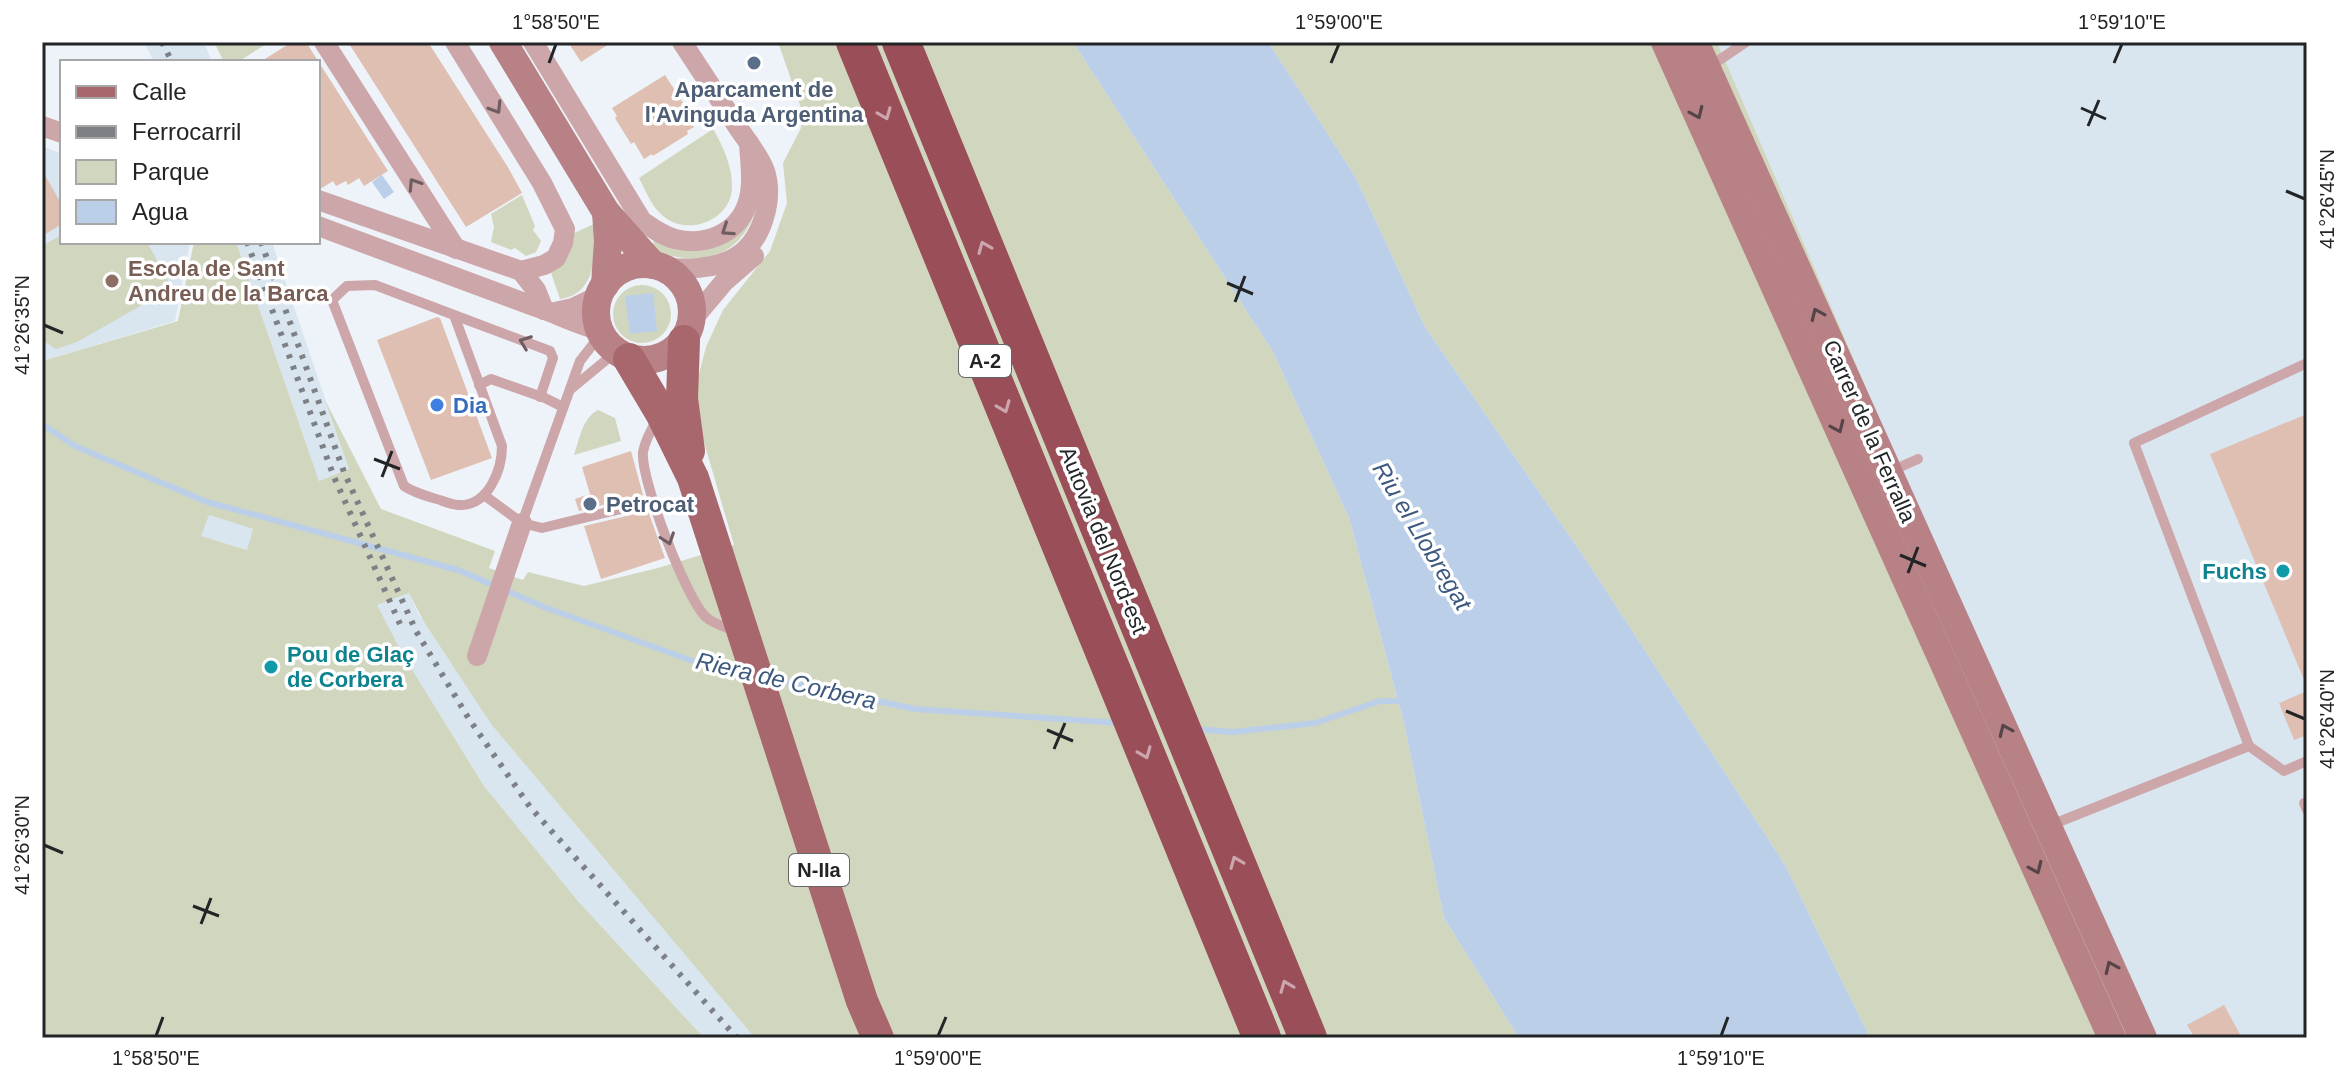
<svg xmlns="http://www.w3.org/2000/svg" width="2349" height="1080" viewBox="0 0 2349 1080" font-family="Arial,sans-serif">
<style>
.built{fill:#d9e5ef}
.green{fill:#d1d6be;fill-rule:evenodd}
.water{fill:#bccfe8}
.lines{fill:none;stroke-linecap:round;stroke-linejoin:round}
.stream{stroke:#bccfe8;stroke-width:6}
.building{fill:#dfbfb2}
.lane{stroke:#cda6aa;stroke-width:10}
.street{stroke:#cda6aa;stroke-width:20}
.secondary{stroke:#b88186;stroke-width:28}
.primary{stroke:#a8666d;stroke-width:32}
.highway{stroke:#994e58;stroke-width:38}
.rail{stroke:#7d8185;stroke-width:6;stroke-dasharray:4 8;stroke-linecap:butt}
.oneway{stroke:#6f5e61}
.oneway2{stroke:#564548}
.oneway3{stroke:#cca6ac}
.ticks{fill:none;stroke:#222426;stroke-width:3}
.service-dot{fill:#5c6f8a;stroke:#fff;stroke-width:3}
.education-dot{fill:#8d6e63;stroke:#fff;stroke-width:3}
.shop-dot{fill:#3f7fe0;stroke:#fff;stroke-width:3}
.culture-dot{fill:#0f9aa8;stroke:#fff;stroke-width:3}
.labels{text-anchor:middle;stroke-width:7;stroke-linejoin:round;paint-order:stroke}
.shield{fill:#fff;stroke:#646667;stroke-width:2}
.shield-label{font-size:20px;font-weight:bold;fill:#222426}
.service-label{font-size:22px;font-weight:bold;fill:#4e5e75;stroke:#fff}
.education-label{font-size:22px;font-weight:bold;fill:#785e54;stroke:#fff;text-anchor:start}
.shop-label{font-size:22px;font-weight:bold;fill:#366cbe;stroke:#fff;text-anchor:start}
.street-label{font-size:22px;fill:#222426;stroke:#fff}
.culture-label{font-size:22px;font-weight:bold;fill:#0d838f;stroke:#fff;text-anchor:end}
.water-label{font-size:24px;font-style:italic;fill:#3d597f;stroke:#fff}
.neatline{fill:none;stroke:#222426;stroke-width:3}
.ticks-label{font-size:20px;text-anchor:middle;fill:#222426}
</style>
<rect width="100%" height="100%" fill="#edf3f9"/>
<!-- built -->
<g class="built">
<polygon points="144,42 204,42 212,62 154,62"/>
<polygon points="1717,42 2307,42 2307,1038 2157,1038 1905,478"/>
<polygon points="42,146 62,154 62,242 190,242 175,321 46,360 42,357"/>
<polygon points="236,242 272,242 349,469 319,481"/>
<polygon points="209,515 253,529 248,550 200,536"/>
<polygon points="409,593 418,613 491,724 755,1038 704,1038 577,900 484,786 403,655 376,605"/>
</g>
<!-- green -->
<g class="green">
<polygon points="214,42 269,42 238,62 224,62"/>
<path d="M 778,42 L 1073,42 L 1273,352 L 1349,518 L 1404,723 L 1444,918 L 1519,1038 L 755,1038 L 491,724 L 424,622 L 409,593 L 377,605 L 403,655 L 484,786 L 577,900 L 704,1038 L 42,1038 L 42,358 L 46,360 L 178,321 L 194,242 L 236,242 L 319,481 L 349,469 L 325,400 L 381,509 L 495,551 L 489,568 L 523,580 L 528,572 L 584,586 L 658,568 L 734,545 L 692,401 L 706,347 L 723,310 L 770,251 L 787,203 L 783,163 L 801,128 L 801,108 ZM 209,515 L 253,529 L 247,550 L 201,536 Z"/>
<polygon points="1268,42 1717,42 1905,478 2157,1038 1870,1038 1785,865 1584,557 1425,327 1355,176"/>
<path d="M 713,129 C 723,146 733,168 732,188 C 731,220 687,238 662,215 C 651,206 646,191 639,178 Z"/>
<polygon points="522,195 535,226 533,230 541,241 536,252 526,256 515,248 511,250 491,242 494,227 491,214"/>
<path d="M 758,204 C 742,259 699,269 650,249 L 655,239 L 680,249 Z"/>
<path d="M 596,223 C 595,251 598,294 560,299 L 549,267 L 568,236 Z"/>
<polygon points="62,235 62,242 147,242 172,288 77,342 56,349 42,340 42,246"/>
<circle cx="642" cy="314" r="29"/>
<path d="M 598,410 L 615,418 L 621,441 L 574,455 C 579,440 583,417 598,410 Z"/>
</g>
<!-- water -->
<g class="water">
<polygon points="1073,42 1268,42 1355,176 1425,327 1584,557 1785,865 1870,1038 1519,1038 1444,918 1404,723 1349,518 1273,352"/>
<polygon points="382,175 394,192 384,199 372,182"/>
<polygon points="653,293 657,331 630,334 625,296"/>
</g>
<g class="lines">
<!-- stream -->
<g class="stream">
<polyline points="42,424 75,446 207,502 458,570 544,607 712,668 744,674"/>
<polyline points="767,678 915,709 1120,723"/>
<polyline points="1195,729 1233,732 1315,723 1380,701 1403,701"/>
</g>
</g>
<!-- building -->
<g class="building">
<polygon points="292,42 306,42 388,171 364,186 359,178 348,185 346,181 336,186 333,181 322,188 318,187 318,62 260,62"/>
<polygon points="348,42 428,42 509,169 522,193 466,227"/>
<polygon points="568,42 612,42 581,62"/>
<polygon points="665,75 687,109 684,111 694,127 687,131 688,134 653,156 652,154 644,159 634,142 631,144 615,118 617,116 612,108"/>
<polygon points="42,170 62,205 62,224 42,236"/>
<polygon points="437,317 440,318 492,458 431,480 377,340"/>
<polygon points="2307,414 2307,687 2210,454"/>
<polygon points="631,451 643,495 579,511 575,499 590,494 582,467"/>
<polygon points="648,511 665,558 601,579 584,526"/>
<polygon points="2307,691 2307,735 2294,740 2279,703"/>
<polygon points="2224,1005 2242,1038 2195,1038 2187,1025"/>
</g>
<g class="lines">
<!-- lane -->
<g class="lane">
<polyline points="1709,67 1746,42"/>
<path d="M 375,285 L 454,315 L 502,446 C 502,470 488,507 458,505 C 450,504 441,500 433,498 C 423,495 413,492 404,486 L 332,300 L 347,286 Z"/>
<polyline points="454,315 550,351 553,358 540,397"/>
<polyline points="2307,363 2134,443 2249,746 2284,771 2307,761"/>
<polyline points="479,385 491,379 545,398 563,407"/>
<polyline points="571,389 617,351"/>
<path d="M 658,418 C 652,428 645,440 643,452 C 640,478 687,602 707,618 C 714,624 726,627 735,631"/>
<polyline points="1891,471 1918,459"/>
<polyline points="484,495 522,523 542,528 654,501"/>
<polyline points="522,523 580,361 601,334"/>
<polyline points="2304,803 2307,810"/>
<polyline points="2051,825 2249,746"/>
</g>
<!-- street -->
<g class="street">
<polyline points="324,42 456,249"/>
<polyline points="455,42 542,183 565,229 563,243 556,258 544,265 521,271"/>
<path d="M 533,42 L 642,221 C 652,228 663,236 675,239 C 704,246 736,235 747,205 C 754,186 750,164 749,143"/>
<polyline points="42,126 62,133"/>
<polyline points="318,200 521,271 536,290 544,310"/>
<path d="M 318,226 L 533,306 C 556,313 575,324 599,330"/>
<path d="M 662,268 C 685,269 713,270 734,258 C 762,243 774,200 765,171 C 760,157 748,142 739,129 C 720,100 701,71 682,42"/>
<polyline points="555,312 573,308 600,295"/>
<polyline points="692,320 724,282 754,256"/>
<polyline points="477,656 522,523"/>
</g>
<!-- secondary -->
<g class="secondary">
<polyline points="503,42 606,212 653,265"/>
<polyline points="1665,42 2112,1038"/>
<polyline points="1695,42 2143,1038"/>
<circle cx="644" cy="312" r="48"/>
<polyline points="605,285 608,241 606,212"/>
</g>
<!-- primary -->
<g class="primary">
<polyline points="684,341 682,399 689,451"/>
<polyline points="629,359 661,413 693,478 862,1001 878,1038"/>
</g>
<!-- highway -->
<g class="highway">
<polyline points="855,42 1262,1038"/>
<polyline points="901,42 1308,1038"/>
</g>
<!-- rail -->
<g class="rail">
<polyline points="162,42 172,62"/>
<polyline points="247,242 334,477 400,624"/>
<polyline points="261,242 344,472 416,631 469,719 530,807 737,1038"/>
</g>
</g>
<!-- one-way arrows -->
<defs><path id="oneway-chevron" d="M-2-3.5L2.5 0L-2 3.5" fill="none" stroke-width="1.6" stroke-linecap="round" stroke-linejoin="round" transform="scale(2)"/></defs>
<g class="oneway">
<use href="#oneway-chevron" transform="translate(496 108) rotate(58)"/>
<use href="#oneway-chevron" transform="translate(414 184) rotate(-123)"/>
<use href="#oneway-chevron" transform="translate(727 230) rotate(146)"/>
<use href="#oneway-chevron" transform="translate(525 342) rotate(-159)"/>
<use href="#oneway-chevron" transform="translate(668 539) rotate(71)"/>
</g>
<g class="oneway2">
<use href="#oneway-chevron" transform="translate(1697 113) rotate(66)"/>
<use href="#oneway-chevron" transform="translate(1817 314) rotate(-114)"/>
<use href="#oneway-chevron" transform="translate(1838 427) rotate(66)"/>
<use href="#oneway-chevron" transform="translate(2005 730) rotate(-114)"/>
<use href="#oneway-chevron" transform="translate(2036 868) rotate(66)"/>
<use href="#oneway-chevron" transform="translate(2111 967) rotate(-114)"/>
</g>
<g class="oneway3">
<use href="#oneway-chevron" transform="translate(885 114) rotate(68)"/>
<use href="#oneway-chevron" transform="translate(984 247) rotate(-112)"/>
<use href="#oneway-chevron" transform="translate(1004 407) rotate(68)"/>
<use href="#oneway-chevron" transform="translate(1145 753) rotate(68)"/>
<use href="#oneway-chevron" transform="translate(1236 862) rotate(-112)"/>
<use href="#oneway-chevron" transform="translate(1286 986) rotate(-112)"/>
</g>
<!-- ticks -->
<path class="ticks" d="M 549,63 L 556,44M 1331,63 L 1339,44M 2114,63 L 2122,44M 2081,108 L 2106,119M 2088,126 L 2099,100M 2286,191 L 2305,199M 1227,283 L 1253,294M 1235,302 L 1245,276M 44,325 L 63,333M 374,459 L 400,469M 382,477 L 392,451M 1900,555 L 1926,566M 1908,573 L 1918,547M 2286,711 L 2305,719M 1047,730 L 1073,741M 1054,749 L 1065,723M 44,845 L 63,853M 193,906 L 219,916M 201,924 L 211,898M 156,1036 L 163,1017M 938,1036 L 946,1017M 1721,1036 L 1728,1017"/>
<!-- markers -->
<g class="service-dot">
<circle cx="754" cy="63" r="8"/>
<circle cx="590" cy="504" r="8"/>
</g>
<circle class="education-dot" cx="112" cy="281" r="8"/>
<circle class="shop-dot" cx="437" cy="405" r="8"/>
<g class="culture-dot">
<circle cx="2283" cy="571" r="8"/>
<circle cx="271" cy="667" r="8"/>
</g>
<g class="labels">
<!-- shield labels -->
<g class="shield">
<rect x="959" y="345" width="52" height="32" rx="6"/>
<rect x="789" y="854" width="60" height="32" rx="6"/>
</g>
<g class="shield-label">
<text x="985" y="368">A-2</text>
<text x="819" y="877">N-IIa</text>
</g>
<!-- service labels -->
<g class="service-label">
<text x="754" y="97">Aparcament de<tspan x="754" dy="25">l'Avinguda Argentina</tspan></text>
<text x="606" y="512" text-anchor="start">Petrocat</text>
</g>
<!-- education labels -->
<g class="education-label">
<text x="128" y="276">Escola de Sant<tspan x="128" dy="25">Andreu de la Barca</tspan></text>
</g>
<!-- shop labels -->
<g class="shop-label">
<text x="453" y="413">Dia</text>
</g>
<!-- street labels -->
<g class="street-label">
<text transform="translate(1870 431) rotate(66)" y="8">Carrer de la Ferralla</text>
<text transform="translate(1104 540) rotate(68)" y="8">Autovia del Nord-est</text>
</g>
<!-- culture labels -->
<g class="culture-label">
<text x="2267" y="579">Fuchs</text>
<text x="287" y="662" text-anchor="start">Pou de Glaç<tspan x="287" dy="25">de Corbera</tspan></text>
</g>
<!-- water labels -->
<g class="water-label">
<text transform="translate(1422 536) rotate(59)" y="8">Riu el Llobregat</text>
<text transform="translate(786 681) rotate(13)" y="8">Riera de Corbera</text>
</g>
</g>
<!-- border -->
<rect width="2349" height="1080" fill="none" stroke="#ffffff" stroke-width="88"/>
<!-- legend -->
<rect x="60" y="60" width="260" height="184" fill="#ffffff" stroke="#a7a7a8" stroke-width="2"/>
<rect x="76" y="86" width="40" height="12" fill="#a8666d" stroke="#a7a7a8" stroke-width="2"/>
<text x="132" y="100" font-size="24" fill="#222426">Calle</text>
<rect x="76" y="126" width="40" height="12" fill="#7d8185" stroke="#a7a7a8" stroke-width="2"/>
<text x="132" y="140" font-size="24" fill="#222426">Ferrocarril</text>
<rect x="76" y="160" width="40" height="24" fill="#d1d6be" stroke="#a7a7a8" stroke-width="2"/>
<text x="132" y="180" font-size="24" fill="#222426">Parque</text>
<rect x="76" y="200" width="40" height="24" fill="#bccfe8" stroke="#a7a7a8" stroke-width="2"/>
<text x="132" y="220" font-size="24" fill="#222426">Agua</text>
<rect x="44" y="44" width="2261" height="992" class="neatline"/>
<g class="ticks-label">
<text x="556" y="29">1°58'50"E</text>
<text x="1339" y="29">1°59'00"E</text>
<text x="2122" y="29">1°59'10"E</text>
<text transform="translate(2327 199) rotate(-90)" y="7">41°26'45"N</text>
<text transform="translate(22 325) rotate(-90)" y="7">41°26'35"N</text>
<text transform="translate(2327 719) rotate(-90)" y="7">41°26'40"N</text>
<text transform="translate(22 845) rotate(-90)" y="7">41°26'30"N</text>
<text x="156" y="1065">1°58'50"E</text>
<text x="938" y="1065">1°59'00"E</text>
<text x="1721" y="1065">1°59'10"E</text>
</g>
</svg>
